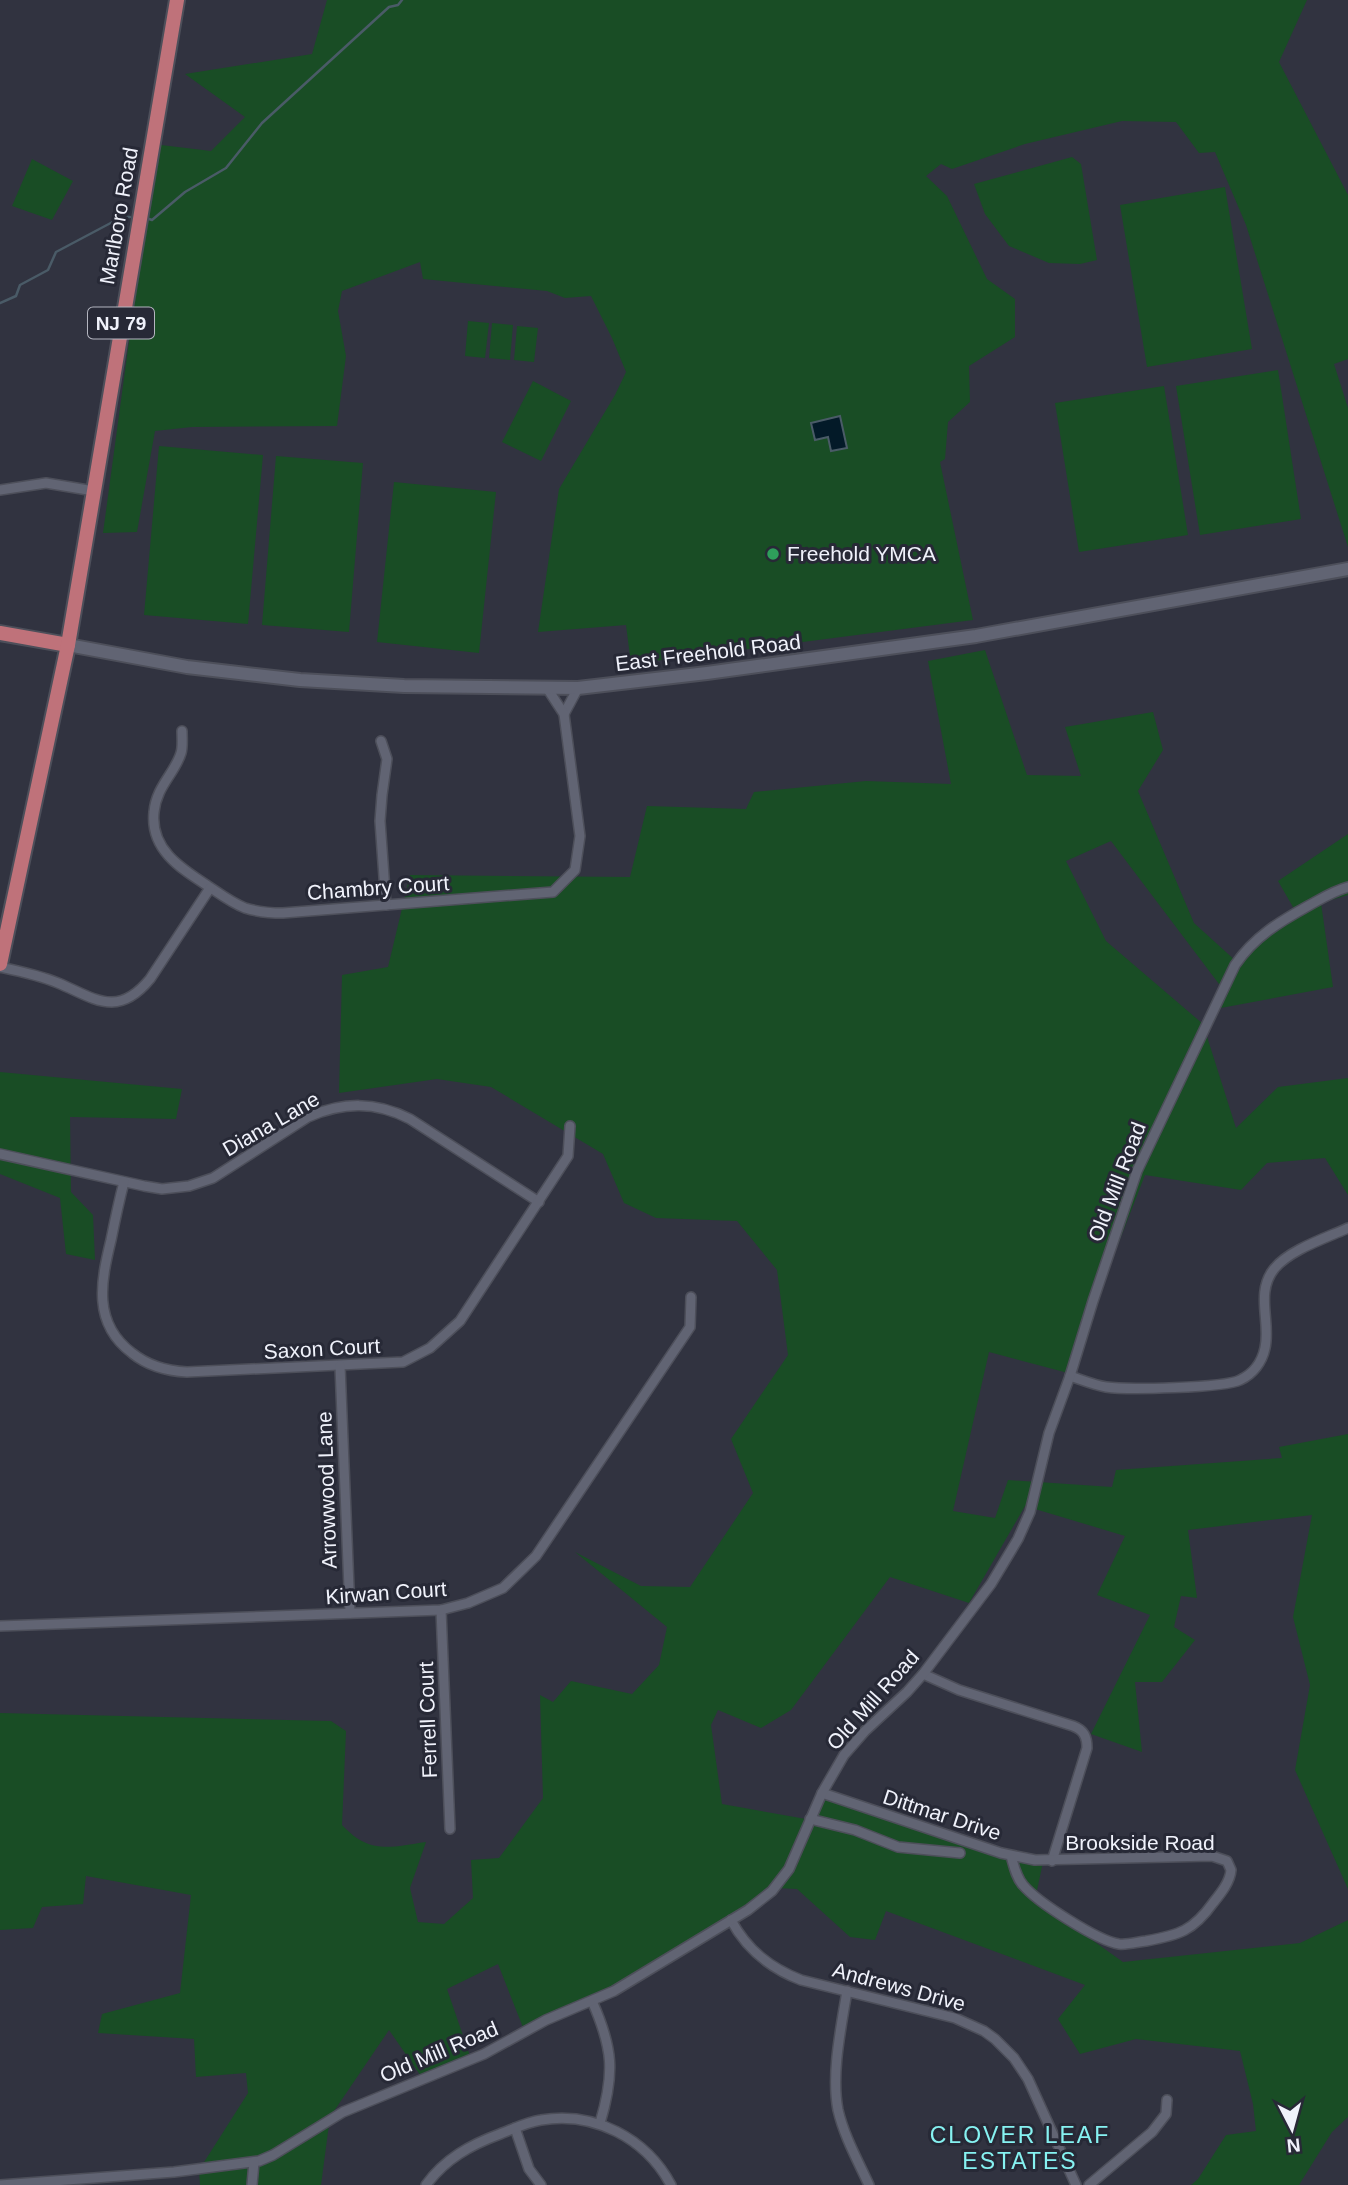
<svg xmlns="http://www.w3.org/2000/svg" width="1348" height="2185" viewBox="0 0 1348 2185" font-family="Helvetica,sans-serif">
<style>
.green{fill:#194d25}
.water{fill:#031a28;stroke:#4a5b67;stroke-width:2}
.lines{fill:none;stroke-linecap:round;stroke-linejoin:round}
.stream{stroke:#4a5b67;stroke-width:2.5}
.minor-casing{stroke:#4d4f5a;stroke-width:12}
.secondary-casing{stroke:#4d4f5a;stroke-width:16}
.primary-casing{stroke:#4d4f5a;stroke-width:18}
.minor{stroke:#616473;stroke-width:9}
.secondary{stroke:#616473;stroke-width:12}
.primary{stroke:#bf727a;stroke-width:14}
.leisure-dot{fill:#2e9e5b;stroke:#272936;stroke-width:2.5}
.labels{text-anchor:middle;stroke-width:6;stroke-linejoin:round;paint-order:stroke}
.shield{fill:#272936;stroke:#b4b6c0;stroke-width:2}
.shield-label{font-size:19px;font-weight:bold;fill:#f0f2fb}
.street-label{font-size:21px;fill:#f0f2fb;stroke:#272936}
.poi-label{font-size:21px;fill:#f0f2fb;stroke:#272936;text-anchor:start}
.neighbourhood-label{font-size:23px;letter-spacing:2px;fill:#86f2f1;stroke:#272936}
</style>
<rect width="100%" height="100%" fill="#313340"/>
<!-- green -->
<g class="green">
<polygon points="327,0 1307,0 1279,62 1348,195 1348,359 1334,364 1348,408 1348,547 1246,225 1215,152 1199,153 1176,122 1122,121 1025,144 952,169 941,164 926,176 947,196 987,279 1015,299 1015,337 969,366 970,402 948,422 945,459 940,462 973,620 631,664 626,625 538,632 559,489 615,395 626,372 612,338 591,296 565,298 547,291 423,279 420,262 342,291 338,311 346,356 337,426 192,427 155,431 137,532 103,533 135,297 161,145 211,151 245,117 185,74 312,54"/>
<polygon points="1072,157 1081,164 1097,260 1080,264 1049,263 1009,246 985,214 974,184"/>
<polygon points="32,159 73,181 52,220 12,206"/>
<polygon points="1225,187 1252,349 1147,367 1120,205"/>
<polygon points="468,321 489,323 485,358 465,356"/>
<polygon points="492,323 513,325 510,360 489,358"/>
<polygon points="517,326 538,328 534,362 514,360"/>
<polygon points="1278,370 1301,519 1200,535 1176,386"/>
<polygon points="533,381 571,401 541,461 502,442"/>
<polygon points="1164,386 1188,535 1079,552 1055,403"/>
<polygon points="159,446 263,455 248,624 144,615"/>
<polygon points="276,456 363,463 349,632 262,625"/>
<polygon points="394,482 496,492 479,653 377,642"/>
<path d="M 985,650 L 1027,775 L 1081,776 L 1065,727 L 1153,712 L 1163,750 L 1138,791 L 1194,923 L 1237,962 L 1297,914 L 1278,881 L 1348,834 L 1348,895 L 1321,903 L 1333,987 L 1210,1010 L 1222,988 L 1111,841 L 1066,861 L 1106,941 L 1203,1024 L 1236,1128 L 1278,1087 L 1348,1078 L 1348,1195 L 1325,1158 L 1267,1163 L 1241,1190 L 1145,1175 L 1068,1373 L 989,1352 L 953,1511 L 995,1518 L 1008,1480 L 1112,1487 L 1116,1470 L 1282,1458 L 1279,1447 L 1348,1434 L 1348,1889 L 1295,1770 L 1310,1685 L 1293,1617 L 1312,1515 L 1188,1530 L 1197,1598 L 1181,1596 L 1174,1627 L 1195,1640 L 1162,1682 L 1135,1682 L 1142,1752 L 1091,1734 L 1150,1615 L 1097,1595 L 1125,1536 L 1025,1506 L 969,1603 L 890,1577 L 791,1710 L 761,1728 L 718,1710 L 711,1725 L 722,1804 L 806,1819 L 818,1794 L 1043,1862 L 1036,1895 L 1019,1888 L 1123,1962 L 1300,1943 L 1348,1920 L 1348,2117 L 1332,2132 L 1299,2185 L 1191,2185 L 1198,2179 L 1226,2135 L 1256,2131 L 1253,2104 L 1240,2051 L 1136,2039 L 1080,2054 L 1058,2019 L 1085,1985 L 886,1911 L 875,1940 L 850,1937 L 797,1889 L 775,1888 L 663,1965 L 524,2030 L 498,1964 L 447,1989 L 471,2059 L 423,2079 L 389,2030 L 330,2117 L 321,2185 L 200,2185 L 199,2170 L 248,2093 L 246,2073 L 196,2077 L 194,2039 L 98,2033 L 102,2014 L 180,1993 L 191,1895 L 86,1876 L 83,1904 L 42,1907 L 33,1928 L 0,1930 L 0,1713 L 331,1721 L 346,1731 L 342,1825 C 370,1855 390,1847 426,1842 L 410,1888 L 418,1922 L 444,1924 L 473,1898 L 471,1860 L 499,1858 L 543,1798 L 540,1695 L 553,1702 L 571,1681 L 632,1694 L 659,1665 L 667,1627 L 575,1552 L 641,1586 L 690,1587 L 753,1493 L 731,1439 L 788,1355 L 777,1270 L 737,1221 L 656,1218 L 624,1203 L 603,1154 L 491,1087 L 437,1079 L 339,1093 L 342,975 L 388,967 L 410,875 L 630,877 L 647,806 L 746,809 L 754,792 L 866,781 L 951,784 L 928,661 Z"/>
<polygon points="0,1072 182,1089 176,1119 70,1117 71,1192 93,1215 95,1260 66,1254 60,1198 0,1174"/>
</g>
<!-- water -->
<polygon class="water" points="840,416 847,448 831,451 828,437 815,440 811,423"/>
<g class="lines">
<!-- stream -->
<g class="stream">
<polyline points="149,219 152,220 185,192 226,168 262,123 389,7 398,5 402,0"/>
<polyline points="0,303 16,296 20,285 48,270 56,252 122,217 130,217"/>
</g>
<defs>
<g id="minor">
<polyline points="0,490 46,483 94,491"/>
<polyline points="564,714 578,688"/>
<path d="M 182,731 C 182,738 183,747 181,753 C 175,773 156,787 154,812 C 150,849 180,868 208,886 C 220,894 232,903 245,908 C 258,912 270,913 283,913 L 553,892 L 575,870 L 580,836 L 564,714 L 547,688"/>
<polyline points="381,741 387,759 382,795 380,821 386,905"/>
<path d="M 0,967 C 19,971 39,975 58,983 C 94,998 117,1019 150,979 L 210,888"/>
<path d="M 0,1154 L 144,1186 L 162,1189 L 189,1186 L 213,1178 L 308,1117 C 343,1102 375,1101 410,1119 L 539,1202"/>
<path d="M 124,1182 C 119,1201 115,1220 111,1240 C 101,1281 92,1323 132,1353 C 148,1366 166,1371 187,1372 L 403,1362 L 430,1348 L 460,1321 L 568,1156 L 570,1126"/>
<polyline points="340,1366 350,1613"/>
<path d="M 1070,1376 C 1082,1380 1094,1385 1106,1387 C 1126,1390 1224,1388 1240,1380 C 1253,1374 1262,1362 1265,1348 C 1271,1322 1255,1293 1274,1269 C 1289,1250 1326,1238 1348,1228"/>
<polyline points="441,1610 450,1829"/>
<polyline points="0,1626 441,1610 468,1603 503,1588 536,1556 690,1327 691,1297"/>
<path d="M 923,1674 L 959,1690 L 1073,1726 C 1084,1730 1087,1737 1087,1748 L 1052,1861"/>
<path d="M 822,1793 L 1001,1853 L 1035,1860 L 1212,1856 L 1227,1861 L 1231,1870 C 1230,1882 1221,1893 1213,1903 C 1193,1931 1179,1935 1146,1941 C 1137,1942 1128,1945 1119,1944 C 1098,1941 1037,1902 1023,1885 C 1016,1877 1014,1866 1011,1856"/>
<polyline points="810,1819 855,1830 898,1847 960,1853"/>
<path d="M 731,1920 C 747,1950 770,1968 801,1980 L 955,2018 L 984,2031 L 995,2039 L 1014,2058 L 1028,2079 L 1076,2185"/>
<path d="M 847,1991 C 841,2028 831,2074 838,2110 C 844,2136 858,2161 869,2185"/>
<path d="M 592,2001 C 613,2048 615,2073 600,2123"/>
<polyline points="515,2128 529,2169 541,2185"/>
<path d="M 0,2185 L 174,2172 L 259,2161 L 273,2155 L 343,2112 L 484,2054 L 546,2020 L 614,1991 L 748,1910 L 772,1891 L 789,1869 L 822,1793 L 844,1755 L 865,1731 L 907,1692 L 923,1674 L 991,1584 L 1018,1539 L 1030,1512 L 1049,1433 L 1070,1376 L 1093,1301 L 1137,1171 L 1235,965 C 1254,937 1279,922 1308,906 C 1321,899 1333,891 1348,887"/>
<polyline points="252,2185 254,2162"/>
<path d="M 426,2185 C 445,2159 470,2145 500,2134 C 513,2129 527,2122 541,2120 C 594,2111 646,2138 671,2185"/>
<polyline points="1089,2185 1152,2132 1166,2114 1167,2100"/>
</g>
<polyline id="secondary" points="68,645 187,667 300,680 404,686 578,688 707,673 976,636 1348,569"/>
<g id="primary">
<polyline points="0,633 68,645"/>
<polyline points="0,964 68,645 177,0"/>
</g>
</defs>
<!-- minor casing -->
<use href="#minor" class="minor-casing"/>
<!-- secondary casing -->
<use href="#secondary" class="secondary-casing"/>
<!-- primary casing -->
<use href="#primary" class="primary-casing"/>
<!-- minor -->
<use href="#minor" class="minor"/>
<!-- secondary -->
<use href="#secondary" class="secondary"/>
<!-- primary -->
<use href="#primary" class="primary"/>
</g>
<!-- markers -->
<circle class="leisure-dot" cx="773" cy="554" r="7"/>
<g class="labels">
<!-- shield labels -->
<rect class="shield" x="88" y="307.5" width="66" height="31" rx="5"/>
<g class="shield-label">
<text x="121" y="330">NJ 79</text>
</g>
<!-- street labels -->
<g class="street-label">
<text transform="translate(119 216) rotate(-80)" y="7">Marlboro Road</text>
<text transform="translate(708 653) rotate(-7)" y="7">East Freehold Road</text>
<text transform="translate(378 888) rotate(-4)" y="7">Chambry Court</text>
<text transform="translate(271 1124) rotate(-30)" y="7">Diana Lane</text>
<text transform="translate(1117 1182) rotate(-69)" y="7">Old Mill Road</text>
<text transform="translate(322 1349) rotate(-3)" y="7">Saxon Court</text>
<text transform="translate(327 1490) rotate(-92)" y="7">Arrowwood Lane</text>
<text transform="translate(386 1593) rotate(-4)" y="7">Kirwan Court</text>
<text transform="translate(873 1700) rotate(-48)" y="7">Old Mill Road</text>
<text transform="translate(428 1720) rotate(-92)" y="7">Ferrell Court</text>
<text transform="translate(942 1815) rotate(18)" y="7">Dittmar Drive</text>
<text x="1140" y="1850">Brookside Road</text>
<text transform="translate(899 1987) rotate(15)" y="7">Andrews Drive</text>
<text transform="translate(439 2052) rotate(-23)" y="7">Old Mill Road</text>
</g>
<!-- poi labels -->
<g class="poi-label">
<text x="787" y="561">Freehold YMCA</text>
</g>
<!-- neighbourhood labels -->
<g class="neighbourhood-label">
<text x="1020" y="2143">CLOVER LEAF<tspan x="1020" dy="26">ESTATES</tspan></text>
</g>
</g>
<!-- north arrow -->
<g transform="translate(1292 2129) rotate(174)" stroke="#272936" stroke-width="5" paint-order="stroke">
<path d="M0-5L12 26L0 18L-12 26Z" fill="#f0f2fb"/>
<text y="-10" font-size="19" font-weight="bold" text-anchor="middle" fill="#f0f2fb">N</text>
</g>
</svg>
